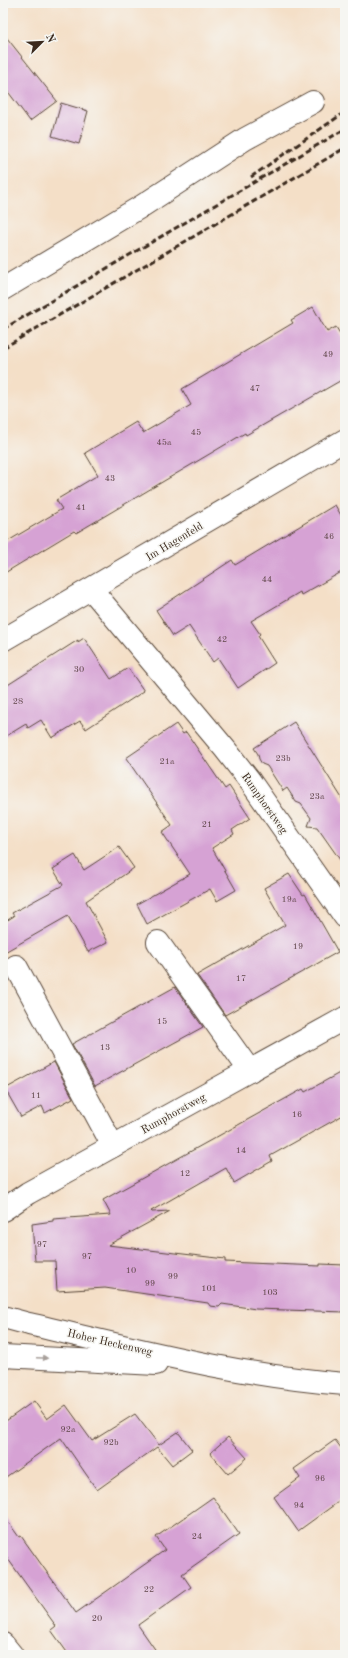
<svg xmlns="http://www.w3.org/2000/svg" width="348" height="1658" viewBox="0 0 348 1658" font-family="'Old Standard TT',serif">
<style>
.building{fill:#d6a2d4}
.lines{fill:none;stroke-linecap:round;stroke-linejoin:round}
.minor-casing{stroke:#574537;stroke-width:24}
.minor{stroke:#fff;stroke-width:22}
.rail{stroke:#3b2a1e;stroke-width:3;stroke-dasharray:6 3;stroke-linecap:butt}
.oneway{fill:#a79f9a}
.labels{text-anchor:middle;stroke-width:3;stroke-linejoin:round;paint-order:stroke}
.number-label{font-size:9px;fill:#62484c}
.street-label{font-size:11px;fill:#3b2a1e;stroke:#f6f6f2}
</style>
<rect width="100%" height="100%" fill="#f6f6f2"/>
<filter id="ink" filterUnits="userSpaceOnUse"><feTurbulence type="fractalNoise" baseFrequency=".025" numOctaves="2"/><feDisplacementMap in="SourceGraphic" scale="8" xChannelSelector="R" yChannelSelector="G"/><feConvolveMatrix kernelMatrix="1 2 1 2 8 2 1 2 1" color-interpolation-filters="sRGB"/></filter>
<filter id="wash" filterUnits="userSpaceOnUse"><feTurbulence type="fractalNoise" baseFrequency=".012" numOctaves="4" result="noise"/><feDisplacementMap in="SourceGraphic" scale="16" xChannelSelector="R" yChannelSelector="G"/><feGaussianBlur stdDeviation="0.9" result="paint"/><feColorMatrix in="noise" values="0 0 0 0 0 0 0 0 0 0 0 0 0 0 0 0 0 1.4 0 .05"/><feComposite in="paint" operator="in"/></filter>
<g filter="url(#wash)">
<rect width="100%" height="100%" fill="#f4dfc7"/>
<g id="blocks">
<!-- building -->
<g class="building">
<polygon points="3,33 57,101 30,121 3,85"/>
<polygon points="61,103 88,111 79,144 52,136"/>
<polygon points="313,307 327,332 336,327 345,342 345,378 246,435 245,433 76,533 74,531 3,574 3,544 62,509 56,500 98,475 85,453 136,422 143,433 191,405 182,389 293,323 291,320"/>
<polygon points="335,505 345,522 345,570 301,595 300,592 251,621 260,634 258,636 275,663 238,688 218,658 213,662 189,626 173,636 156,610 232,560 235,565"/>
<polygon points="84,638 111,679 128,668 144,691 86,729 80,721 52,738 41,720 28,728 26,724 3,738 3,688 78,640 78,642"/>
<polygon points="294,722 345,803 345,867 317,827 308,826 311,818 301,804 296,802 287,788 283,791 267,766 262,764 259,759 258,754 254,748"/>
<polygon points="176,724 183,734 186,732 225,789 229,786 250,818 232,830 234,834 212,848 236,890 217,901 210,889 147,924 137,904 190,874 162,832 172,825 126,758"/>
<polygon points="119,847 134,868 86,901 108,942 88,952 68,916 3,953 3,923 14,916 12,913 63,885 53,869 75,855 84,870"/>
<polygon points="289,874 303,895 305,894 338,952 225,1015 197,975 285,925 264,888"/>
<polygon points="175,987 203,1027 95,1086 72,1044"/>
<polygon points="54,1062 73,1098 45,1113 42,1106 21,1117 5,1089"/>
<polygon points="345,1070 345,1114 270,1156 272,1161 234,1183 226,1168 151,1211 152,1212 170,1211 108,1245 225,1259 225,1262 320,1266 320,1264 345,1265 345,1312 256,1309 222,1304 219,1307 210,1306 208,1303 105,1288 57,1291 55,1261 35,1261 32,1224 53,1221 53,1219 111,1215 103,1200 303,1089 305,1092"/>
<polygon points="34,1401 47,1419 66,1405 92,1441 135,1414 159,1445 178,1432 192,1450 172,1465 157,1447 97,1490 61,1438 3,1479 3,1423"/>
<polygon points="228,1437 247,1458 228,1474 210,1453"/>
<polygon points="335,1440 345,1453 345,1497 298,1531 274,1497 300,1478 294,1469"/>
<polygon points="213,1497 239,1534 182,1574 191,1587 138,1625 159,1655 69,1655 51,1630 56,1626 3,1552 3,1515 19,1537 21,1536 76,1613 165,1550 156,1537"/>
</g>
</g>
</g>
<g filter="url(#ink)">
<use href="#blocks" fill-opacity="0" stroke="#574537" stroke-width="1"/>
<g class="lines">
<defs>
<g id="minor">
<polyline points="3,289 142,206 245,139 313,102"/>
<polyline points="92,590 225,749 250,781 345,917"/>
<polyline points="3,640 345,440"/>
<polyline points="158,942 250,1071"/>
<polyline points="16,966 113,1146"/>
<polyline points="3,1210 28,1193 345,1018"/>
<path d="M 3,1317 L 29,1324 C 133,1348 238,1376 345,1384"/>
<polyline points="3,1356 156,1364"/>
<polyline points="3,1644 12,1655"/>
</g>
</defs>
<!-- minor casing -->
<use href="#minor" class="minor-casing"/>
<!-- minor -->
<use href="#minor" class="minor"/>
<!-- rail -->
<g class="rail">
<polyline points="251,177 345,112"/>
<polyline points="3,329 345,129"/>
<polyline points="3,348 345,148"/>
</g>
</g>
<!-- one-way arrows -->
<defs><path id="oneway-solid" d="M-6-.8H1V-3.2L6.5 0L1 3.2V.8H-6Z"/></defs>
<use class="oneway" href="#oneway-solid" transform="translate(42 1358) rotate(3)"/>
</g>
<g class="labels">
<!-- number labels -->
<g class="number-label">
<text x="328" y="357">49</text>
<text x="255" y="391">47</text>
<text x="196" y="435">45</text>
<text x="164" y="445">45a</text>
<text x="110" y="481">43</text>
<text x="81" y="510">41</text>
<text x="329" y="539">46</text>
<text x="267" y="582">44</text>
<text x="222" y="642">42</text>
<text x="79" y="672">30</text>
<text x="18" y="704">28</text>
<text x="283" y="761">23b</text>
<text x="167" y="764">21a</text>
<text x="317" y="799">23a</text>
<text x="207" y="827">21</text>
<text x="289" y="902">19a</text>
<text x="298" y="949">19</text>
<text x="241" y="981">17</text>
<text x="162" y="1024">15</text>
<text x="105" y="1050">13</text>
<text x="36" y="1098">11</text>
<text x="297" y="1117">16</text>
<text x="241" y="1153">14</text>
<text x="185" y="1176">12</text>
<text x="42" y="1247">97</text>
<text x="87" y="1259">97</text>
<text x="131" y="1273">10</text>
<text x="173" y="1279">99</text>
<text x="150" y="1286">99</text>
<text x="209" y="1291">101</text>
<text x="270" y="1295">103</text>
<text x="68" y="1432">92a</text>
<text x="111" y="1445">92b</text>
<text x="320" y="1481">96</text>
<text x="299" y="1508">94</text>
<text x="197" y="1539">24</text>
<text x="149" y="1592">22</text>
<text x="97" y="1621">20</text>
</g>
<!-- street labels -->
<g class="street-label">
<text transform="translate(174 541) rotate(-31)" y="4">Im Hagenfeld</text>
<text transform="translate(265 803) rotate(55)" y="4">Rumphorstweg</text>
<text transform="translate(173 1113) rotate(-29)" y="4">Rumphorstweg</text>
<text transform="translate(110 1342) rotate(13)" y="4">Hoher Heckenweg</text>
</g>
</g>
<!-- margin -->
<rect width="348" height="1658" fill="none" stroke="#f6f6f2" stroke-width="16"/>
<!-- north arrow -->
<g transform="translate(42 42) rotate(66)" stroke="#f6f6f2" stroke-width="3" paint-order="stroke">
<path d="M0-3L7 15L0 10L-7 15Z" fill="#3b2a1e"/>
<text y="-6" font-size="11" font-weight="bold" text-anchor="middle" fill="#3b2a1e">N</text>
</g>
</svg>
